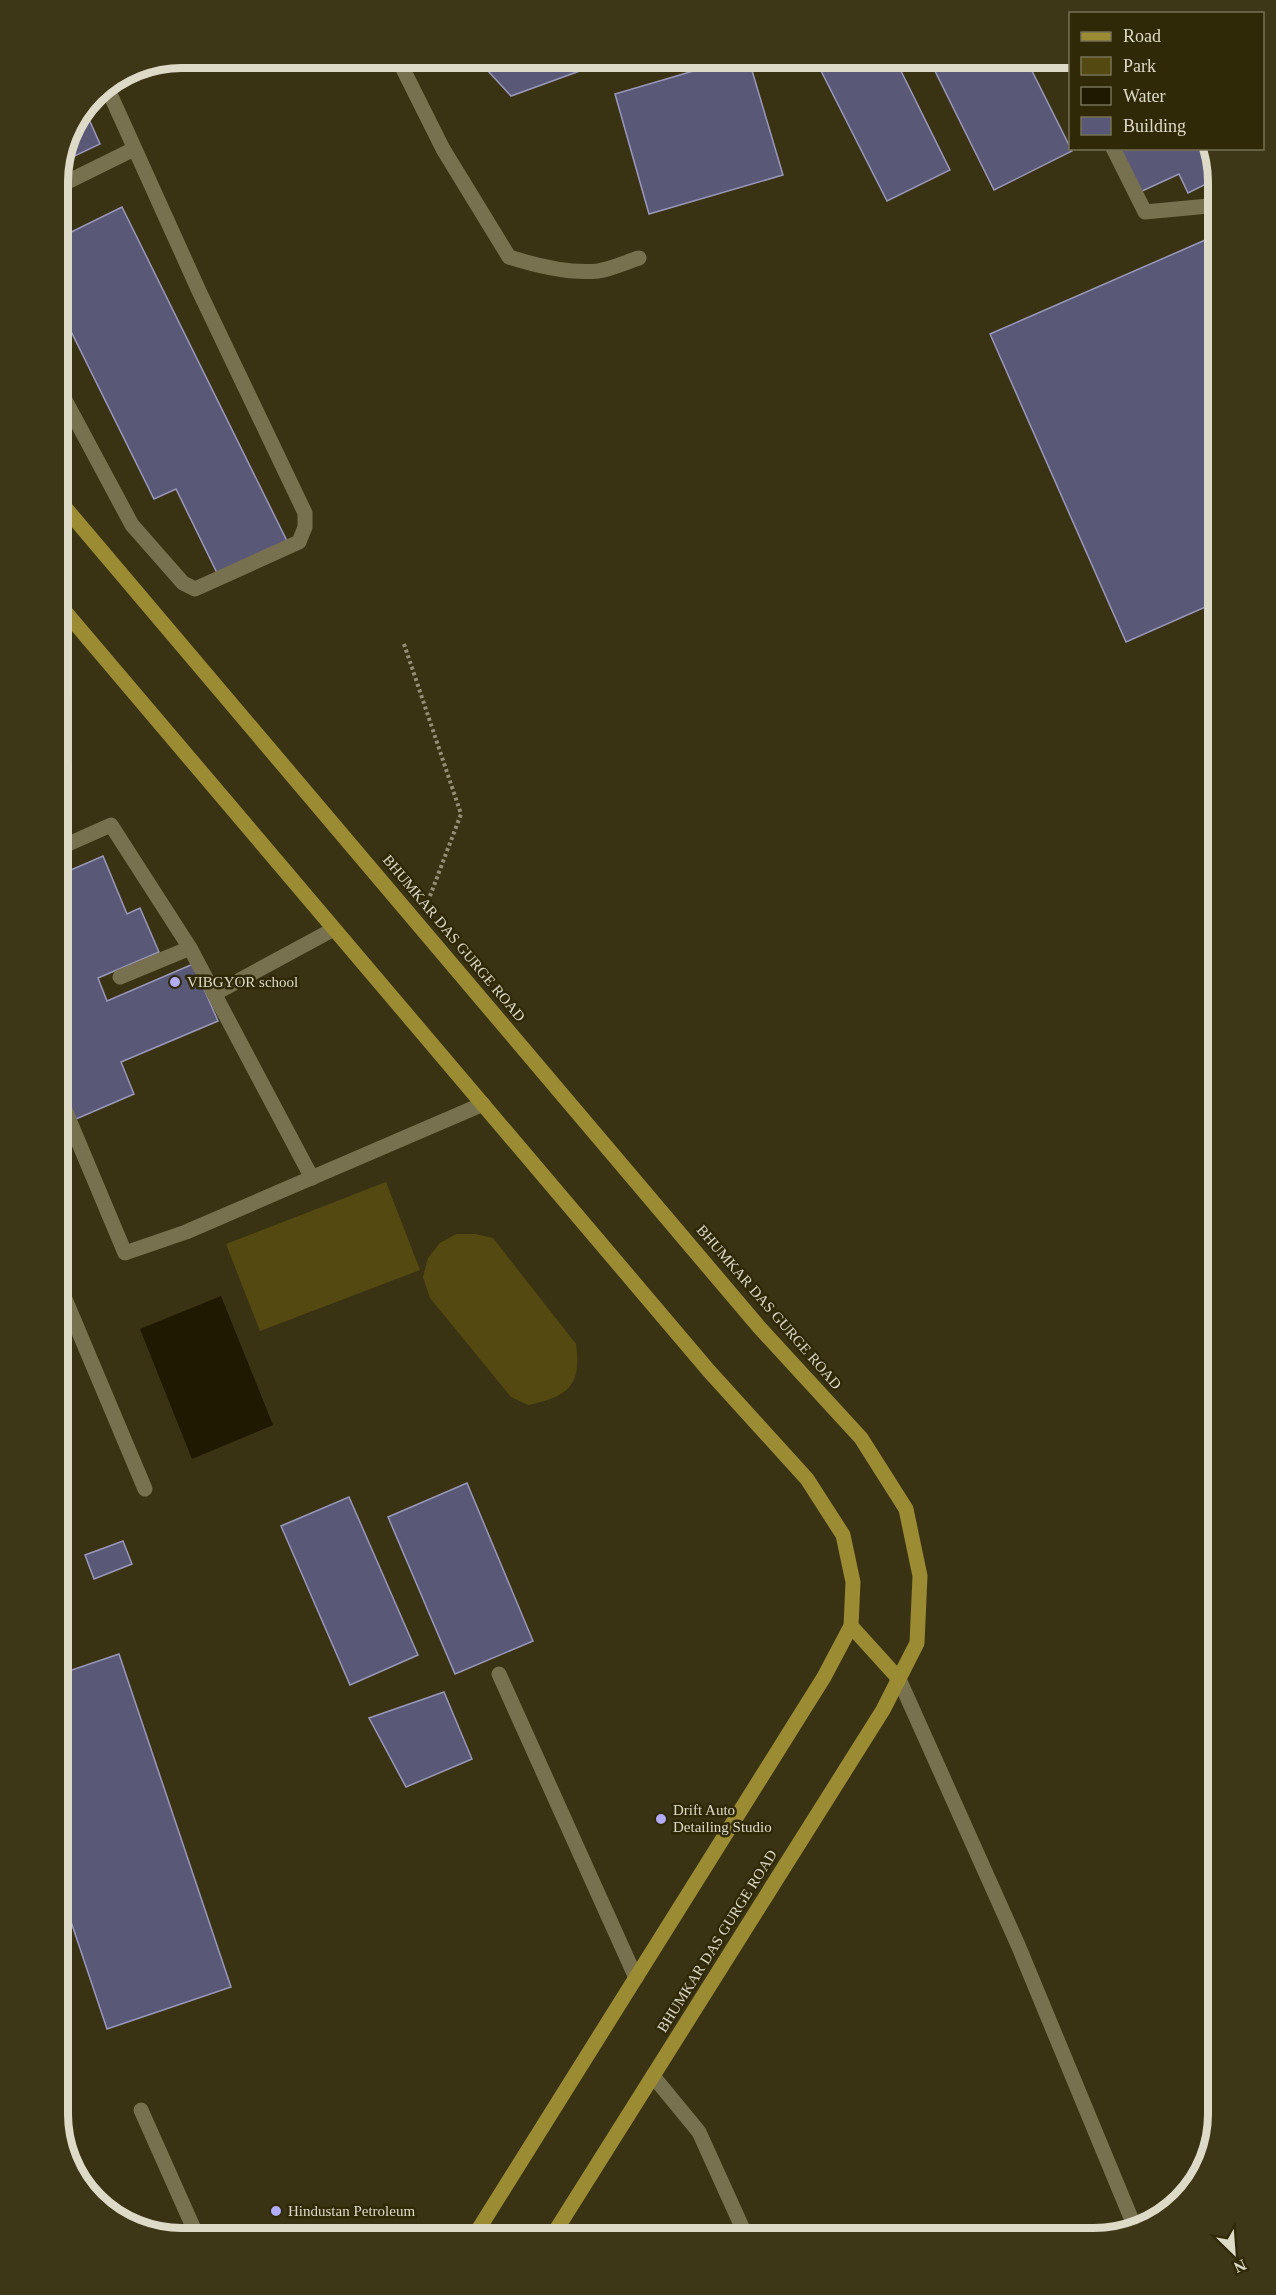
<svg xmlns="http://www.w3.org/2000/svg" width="1276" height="2295" viewBox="0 0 1276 2295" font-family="'Times New Roman',serif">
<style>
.green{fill:#544911}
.water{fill:#1f1901}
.building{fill:#5a5877;stroke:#9998ba;stroke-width:1.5}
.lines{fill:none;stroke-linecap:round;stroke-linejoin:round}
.path{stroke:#948e76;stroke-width:4;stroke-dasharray:3 3;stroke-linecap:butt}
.minor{stroke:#787150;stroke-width:15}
.major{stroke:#9b8b33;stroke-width:15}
.poi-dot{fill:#b3adf9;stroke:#302908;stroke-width:2}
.labels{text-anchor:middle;stroke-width:5;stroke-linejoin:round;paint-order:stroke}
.street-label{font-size:15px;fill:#dedac8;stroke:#302908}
.poi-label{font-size:15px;fill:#dedac8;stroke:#302908;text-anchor:start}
.rim{fill:none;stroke:#dedac8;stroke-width:8}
</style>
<rect width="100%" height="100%" fill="#3a3313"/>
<!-- green -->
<g class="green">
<polygon points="386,1182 420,1270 260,1331 226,1244"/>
<path d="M 456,1234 L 475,1234 L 493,1238 L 576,1344 C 582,1385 568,1397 528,1405 L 511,1397 L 430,1298 L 423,1277 L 428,1258 L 440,1243 Z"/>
</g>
<!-- water -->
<polygon class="water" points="221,1296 273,1425 192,1459 140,1329"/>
<!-- building -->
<g class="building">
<polygon points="504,57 584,57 588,68 511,96 488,71"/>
<polygon points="741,57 748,57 783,175 649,214 615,94"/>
<polygon points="814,57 894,57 950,170 887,201"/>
<polygon points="928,57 1025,57 1072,151 994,190"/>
<polygon points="84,108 100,144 60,163 67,134"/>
<polygon points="1120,148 1212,148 1219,185 1216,179 1188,193 1179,174 1140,192"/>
<polygon points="122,207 288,543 219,577 176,489 154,499 57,303 57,239"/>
<polygon points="1219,234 1219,601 1126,642 990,334"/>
<polygon points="103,856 127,914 140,908 159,952 98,978 107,1001 193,964 218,1021 121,1062 134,1094 76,1119 57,1076 57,876"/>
<polygon points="467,1483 533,1641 455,1674 388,1517"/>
<polygon points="349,1497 418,1655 350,1685 281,1526"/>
<polygon points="123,1541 132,1564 94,1579 85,1555"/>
<polygon points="119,1654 231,1987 107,2029 57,1880 57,1675"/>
<polygon points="444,1692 472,1759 406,1787 369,1718"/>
</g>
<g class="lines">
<!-- path -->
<polyline class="path" points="404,644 461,814 430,896"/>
<!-- minor -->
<g class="minor">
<path d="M 397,57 L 443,149 L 509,257 C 537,266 569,274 598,271 C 612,269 626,262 639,258"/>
<polyline points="1068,57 1070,62"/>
<polyline points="594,60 602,57"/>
<polyline points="1113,148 1145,212 1219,205"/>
<polyline points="57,187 134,149"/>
<polyline points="57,385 132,525 183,583 195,589 299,542 305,527 305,513 199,291 106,85"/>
<polyline points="57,849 111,825 190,948"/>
<polyline points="120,977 190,948 312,1178"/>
<polyline points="214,994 334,929"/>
<polyline points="57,1091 125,1253 186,1232 483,1104"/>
<polyline points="57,1280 145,1489"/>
<polyline points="499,1674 636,1978"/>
<polyline points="899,1679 1018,1945 1136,2230"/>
<polyline points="653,2076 699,2132 747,2238"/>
<polyline points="141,2110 198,2238"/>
</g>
<!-- major -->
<g class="major">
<polyline points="57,498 759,1327 861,1438 906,1509 920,1576 917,1643 883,1710 551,2238"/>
<polyline points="57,602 709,1371 807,1479 843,1535 853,1582 851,1626 824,1677 473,2238"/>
<polyline points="851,1626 899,1679"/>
</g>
</g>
<!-- markers -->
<g class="poi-dot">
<circle cx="175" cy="982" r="6"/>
<circle cx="661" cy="1819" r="6"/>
<circle cx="276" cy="2211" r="6"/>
</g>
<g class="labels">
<!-- street labels -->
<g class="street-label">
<text transform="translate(454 938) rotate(50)" y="5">BHUMKAR DAS GURGE ROAD</text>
<text transform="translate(769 1307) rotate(49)" y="5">BHUMKAR DAS GURGE ROAD</text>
<text transform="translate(717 1941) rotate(-58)" y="5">BHUMKAR DAS GURGE ROAD</text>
</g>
<!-- poi labels -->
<g class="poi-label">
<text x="187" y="987">VIBGYOR school</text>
<text x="673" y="1815">Drift Auto<tspan x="673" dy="17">Detailing Studio</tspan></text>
<text x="288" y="2216">Hindustan Petroleum</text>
</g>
</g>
<!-- crop -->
<path d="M0 0H1276V2295H0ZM182 68H1094A114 114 0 0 1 1208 182V2114A114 114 0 0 1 1094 2228H182A114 114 0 0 1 68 2114V182A114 114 0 0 1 182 68Z" fill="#3e3717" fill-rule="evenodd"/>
<path class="rim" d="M182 68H1094A114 114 0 0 1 1208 182V2114A114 114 0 0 1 1094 2228H182A114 114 0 0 1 68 2114V182A114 114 0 0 1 182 68Z"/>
<!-- legend -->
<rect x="1069" y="12" width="195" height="138" fill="#302908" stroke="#767055" stroke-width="1.5"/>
<rect x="1081" y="32" width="30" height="9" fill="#9b8b33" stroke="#767055" stroke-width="1.5"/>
<text x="1123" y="42" font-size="18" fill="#dedac8">Road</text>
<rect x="1081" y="57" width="30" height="18" fill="#544911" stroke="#767055" stroke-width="1.5"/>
<text x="1123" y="72" font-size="18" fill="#dedac8">Park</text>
<rect x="1081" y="87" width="30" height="18" fill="#1f1901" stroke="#767055" stroke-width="1.5"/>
<text x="1123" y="102" font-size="18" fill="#dedac8">Water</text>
<rect x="1081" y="117" width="30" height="18" fill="#5a5877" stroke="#767055" stroke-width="1.5"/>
<text x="1123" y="132" font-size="18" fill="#dedac8">Building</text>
<!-- north arrow -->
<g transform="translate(1234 2253) rotate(155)" stroke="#302908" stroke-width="4.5" paint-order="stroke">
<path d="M0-4.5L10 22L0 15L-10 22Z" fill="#dedac8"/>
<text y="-9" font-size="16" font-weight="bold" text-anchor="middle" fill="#dedac8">N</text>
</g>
</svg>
